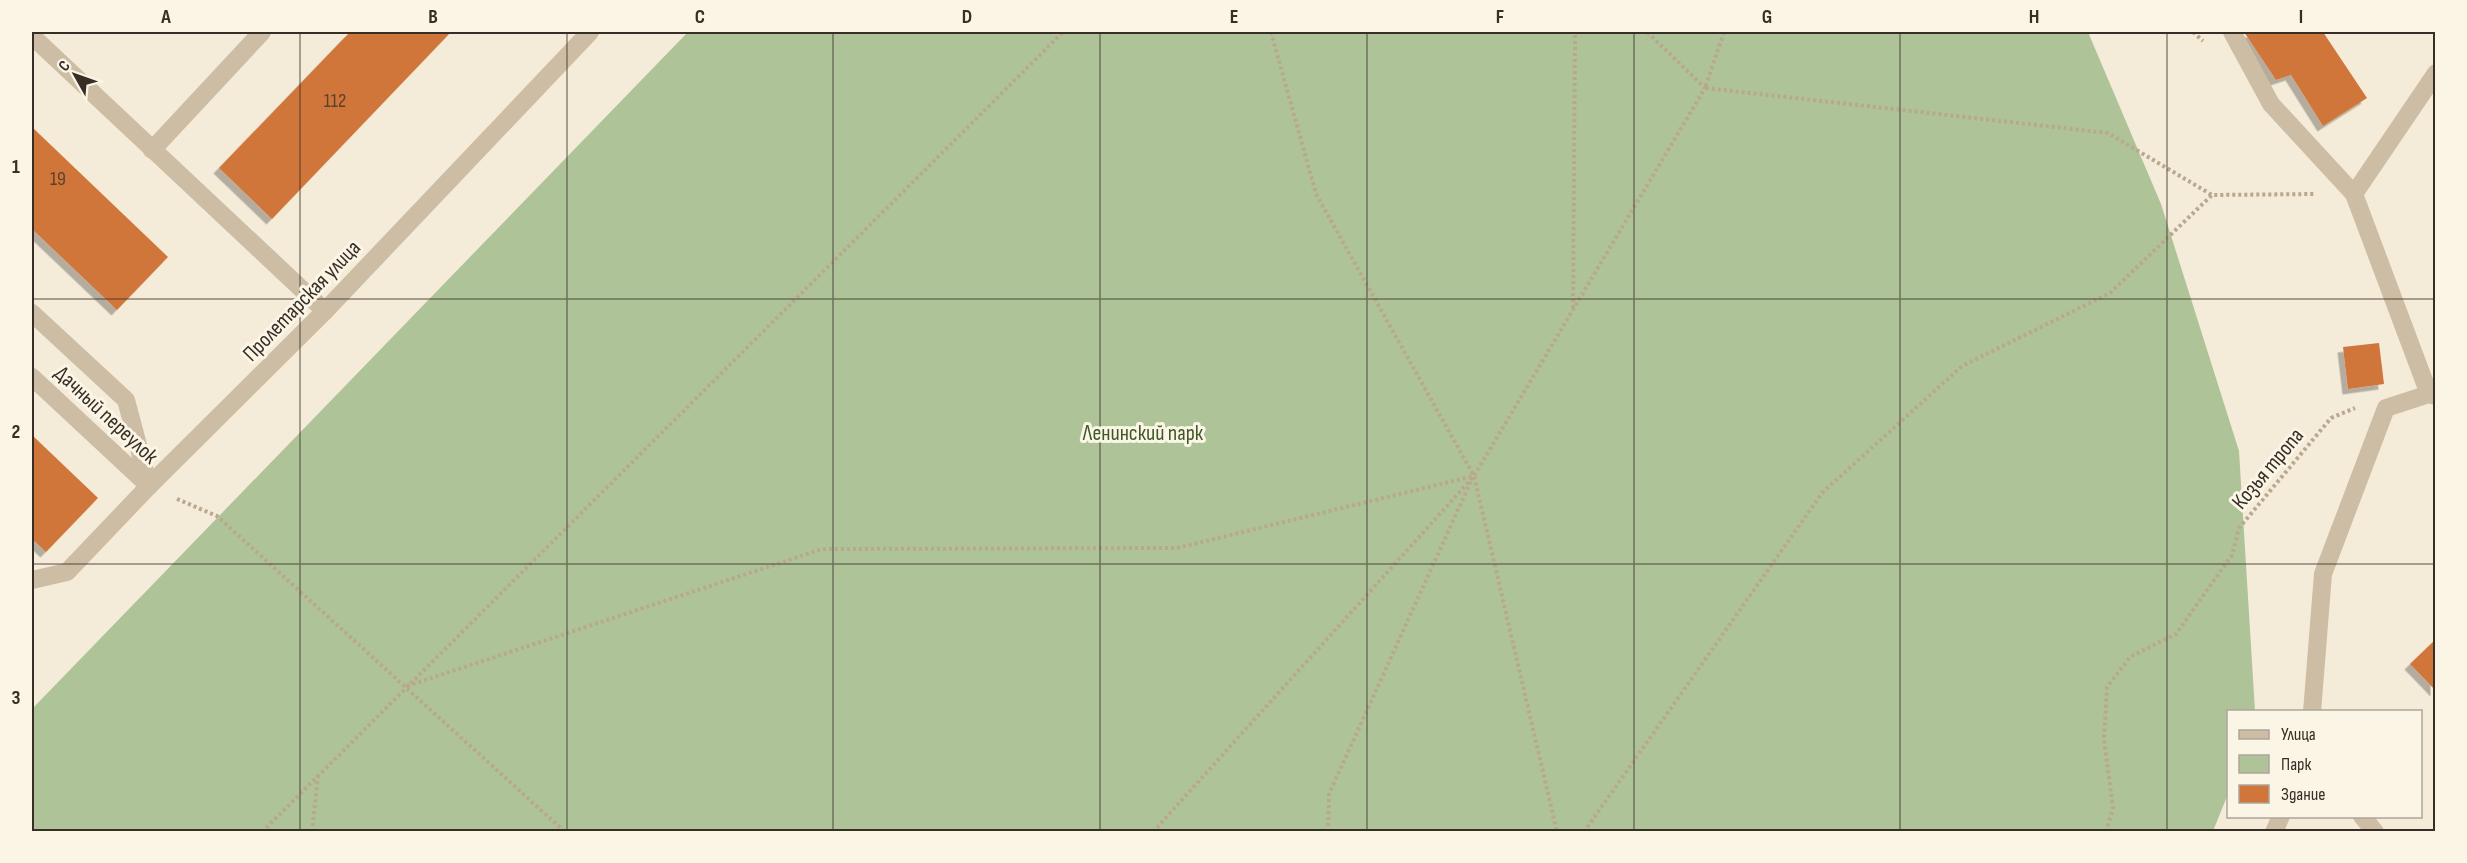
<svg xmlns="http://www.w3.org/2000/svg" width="2467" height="863" viewBox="0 0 2467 863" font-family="'Sofia Sans Condensed',sans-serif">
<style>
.green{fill:#aec498}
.building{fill:#d1763a;filter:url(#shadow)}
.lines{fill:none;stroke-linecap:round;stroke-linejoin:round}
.path{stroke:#b9a78e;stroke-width:4;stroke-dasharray:3 3;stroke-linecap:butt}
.minor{stroke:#cdbda4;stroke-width:18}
.grid{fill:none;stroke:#372e26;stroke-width:1.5;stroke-opacity:0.55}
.labels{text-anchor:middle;stroke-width:6;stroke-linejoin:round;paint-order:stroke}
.number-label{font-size:20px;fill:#5e402b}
.street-label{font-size:22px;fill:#372e26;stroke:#fbf5e6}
.park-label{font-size:22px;fill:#3f5828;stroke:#fbf5e6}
.neatline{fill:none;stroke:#372e26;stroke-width:2}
.grid-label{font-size:20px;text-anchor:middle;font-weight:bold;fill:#372e26}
</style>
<defs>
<filter id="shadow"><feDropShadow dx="-5.5" dy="5.5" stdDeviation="0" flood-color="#0004"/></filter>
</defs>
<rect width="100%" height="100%" fill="#f4ebd9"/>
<!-- green -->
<polygon class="green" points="688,32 2088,32 2161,204 2239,451 2255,711 2228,712 2228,794 2213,831 32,831 32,709"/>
<!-- building -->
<g class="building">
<polygon points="350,32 451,32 272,219 219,168"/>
<polygon points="2244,32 2323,32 2367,98 2323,126 2291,75 2276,80"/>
<polygon points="32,127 168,257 117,310 32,229"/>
<polygon points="2379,343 2384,384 2348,389 2343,347"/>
<polygon points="32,435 98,498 46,552 32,539"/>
<polygon points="2436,639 2436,691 2410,664"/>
</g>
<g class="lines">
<!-- path -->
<g class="path">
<polyline points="1271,32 1316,194 1474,476 1557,832"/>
<polyline points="1724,32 1705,88 2108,133 2212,195"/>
<polyline points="2193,32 2203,41"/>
<polyline points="1573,308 1575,32"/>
<polyline points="177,499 217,516 565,832"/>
<polyline points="407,686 822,549 1177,548 1474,476"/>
<polyline points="262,832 1063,32"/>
<polyline points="312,832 318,776"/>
<polyline points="1153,832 1474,476 1705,88 1647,32"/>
<polyline points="1328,832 1329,794 1472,479"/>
<polyline points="1584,832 1822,493 1962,366 2110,293 2212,195 2316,194"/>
<polyline points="2106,832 2113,808 2104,739 2107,687 2130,657 2176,634 2232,555 2239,528 2331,418 2355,408"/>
</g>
<!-- minor -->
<g class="minor">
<polyline points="2232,32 2271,104 2354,194 2436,73"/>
<polyline points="32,36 325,311"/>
<polyline points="152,150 262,32"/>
<polyline points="2354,194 2429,394"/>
<polyline points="32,313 126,400 149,486"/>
<polyline points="32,377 149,486"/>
<polyline points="32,580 67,572 149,486 325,311 590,32"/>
<polyline points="2312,712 2323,574 2386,408 2429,394 2436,396"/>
<polyline points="2362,816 2375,832"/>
<polyline points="2274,832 2281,816"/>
</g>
</g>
<!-- grid -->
<path class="grid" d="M 300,32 L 300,832M 567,32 L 567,832M 833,32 L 833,832M 1100,32 L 1100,832M 1367,32 L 1367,832M 1634,32 L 1634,832M 1900,32 L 1900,832M 2167,32 L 2167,832M 32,299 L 2436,299M 32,564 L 2436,564"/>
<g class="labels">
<!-- number labels -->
<g class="number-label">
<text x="335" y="107">112</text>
<text x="58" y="185">19</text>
</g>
<!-- street labels -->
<g class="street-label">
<text transform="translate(301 300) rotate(-46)" y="8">Пролетарская улица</text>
<text transform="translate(107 414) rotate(43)" y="8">Дачный переулок</text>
<text transform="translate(2267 468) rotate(-50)" y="8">Козья тропа</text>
</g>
<!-- park labels -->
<g class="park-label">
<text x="1143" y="440">Ленинский парк</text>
</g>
</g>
<!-- border -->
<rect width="2467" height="863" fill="none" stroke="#fbf5e6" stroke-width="66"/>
<!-- legend -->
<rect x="2227" y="710" width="195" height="108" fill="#fbf5e6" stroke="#ada599" stroke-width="1.5"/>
<rect x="2239" y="730" width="30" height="9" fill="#cdbda4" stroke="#ada599" stroke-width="1.5"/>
<text x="2281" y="740" font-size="18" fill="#372e26">Улица</text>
<rect x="2239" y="755" width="30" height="18" fill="#aec498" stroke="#ada599" stroke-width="1.5"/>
<text x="2281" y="770" font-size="18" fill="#372e26">Парк</text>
<rect x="2239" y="785" width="30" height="18" fill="#d1763a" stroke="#ada599" stroke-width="1.5"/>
<text x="2281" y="800" font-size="18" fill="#372e26">Здание</text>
<!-- north arrow -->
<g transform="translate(75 75) rotate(310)" stroke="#fbf5e6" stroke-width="4.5" paint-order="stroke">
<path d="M0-4.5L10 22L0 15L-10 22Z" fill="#372e26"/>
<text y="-9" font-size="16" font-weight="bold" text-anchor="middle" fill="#372e26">С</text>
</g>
<rect x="33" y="33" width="2401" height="797" class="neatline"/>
<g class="grid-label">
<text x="166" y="23">A</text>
<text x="433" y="23">B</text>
<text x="700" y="23">C</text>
<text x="967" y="23">D</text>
<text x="1234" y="23">E</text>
<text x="1500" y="23">F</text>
<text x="1767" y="23">G</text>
<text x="2034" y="23">H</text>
<text x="2301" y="23">I</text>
<text x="16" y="173">1</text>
<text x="16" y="438">2</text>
<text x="16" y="704">3</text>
</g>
</svg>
